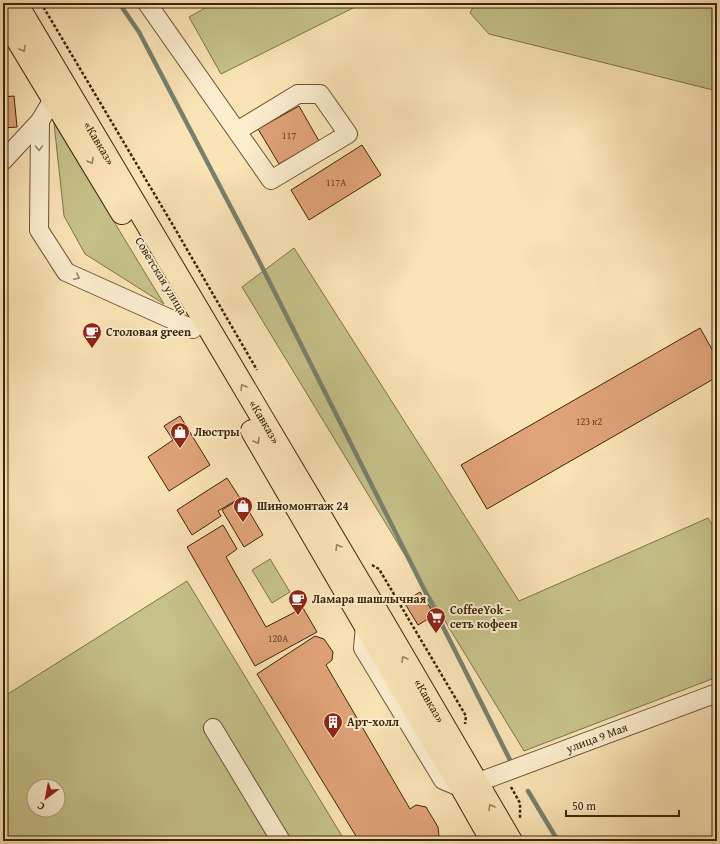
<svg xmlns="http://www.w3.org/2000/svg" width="720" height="844" viewBox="0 0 720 844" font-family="'Gentium Book Plus',serif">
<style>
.green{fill:#c5c189;stroke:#80734a;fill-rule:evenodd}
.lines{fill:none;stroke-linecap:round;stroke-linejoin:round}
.stream{stroke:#77816e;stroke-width:4.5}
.building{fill:#e0a377;stroke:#3c250c}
.minor-casing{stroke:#6c5436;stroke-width:20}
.highway-casing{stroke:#3c250c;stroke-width:24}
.path{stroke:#3c250c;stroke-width:2.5;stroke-dasharray:3 2;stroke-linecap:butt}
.minor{stroke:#fcedcf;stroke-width:18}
.highway{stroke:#fae3b5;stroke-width:22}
.oneway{stroke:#9b8460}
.oneway2{stroke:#9c896e}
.labels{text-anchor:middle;stroke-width:4;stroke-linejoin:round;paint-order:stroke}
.number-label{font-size:10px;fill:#654427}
.street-label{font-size:12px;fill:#3c250c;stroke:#fcedcf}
.poi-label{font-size:12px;font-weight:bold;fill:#3c250c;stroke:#fcedcf;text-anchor:start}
</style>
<rect width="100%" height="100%" fill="#fae3b5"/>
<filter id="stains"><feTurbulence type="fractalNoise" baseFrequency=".005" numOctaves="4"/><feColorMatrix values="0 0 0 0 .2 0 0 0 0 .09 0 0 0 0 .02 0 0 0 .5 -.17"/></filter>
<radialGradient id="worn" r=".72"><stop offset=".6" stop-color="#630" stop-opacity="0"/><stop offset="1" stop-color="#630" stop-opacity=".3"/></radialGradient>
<!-- green -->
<g class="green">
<polygon points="214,3 363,3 221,74 189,17"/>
<polygon points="475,3 717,3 717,91 489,34 470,13"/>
<polygon points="54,123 164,304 85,254 64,216"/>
<polygon points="294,248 519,601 708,518 717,533 717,677 524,751 242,287"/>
<polygon points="270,559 290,592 272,603 252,570"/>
<path d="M 187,581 L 345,841 L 3,841 L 3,697 ZM 34,786 L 58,786 L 58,810 L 34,810 Z"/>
</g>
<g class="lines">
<!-- stream -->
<g class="stream">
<polyline points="119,3 139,32 258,259 510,760"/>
<polyline points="528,791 558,841"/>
</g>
</g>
<!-- building -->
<g class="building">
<polygon points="14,96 17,127 3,128 3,97"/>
<polygon points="299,106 319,141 279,164 258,129"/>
<polygon points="362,145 381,175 309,220 291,190"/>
<polygon points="700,328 717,358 717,377 487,509 461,465"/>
<polygon points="180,416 210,465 169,491 148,457 173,440 164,426"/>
<polygon points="227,478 240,498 218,511 221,516 192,535 177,510"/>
<polygon points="241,498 263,535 244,547 222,510"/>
<polygon points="223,525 237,549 226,557 266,627 303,608 317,632 255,666 187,547"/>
<polygon points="420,592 435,615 418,625 404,602"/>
<polygon points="315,636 324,639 333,652 332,660 326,665 410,809 416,805 426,807 438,827 439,837 434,841 359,841 257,674"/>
</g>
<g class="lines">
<defs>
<g id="minor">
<polyline points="147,3 271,180 348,134 320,94 298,94 237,131"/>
<polyline points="53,99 40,121 39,230 66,272 193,329"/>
<polyline points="3,161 40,121"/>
<polyline points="365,626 363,648 443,780 462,788"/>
<polyline points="213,728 281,841"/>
<path id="s1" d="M 476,783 L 717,693"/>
</g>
<g id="highway">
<path id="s2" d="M 16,3 L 385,625 L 511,841"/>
<polyline points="3,16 122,213"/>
<polyline points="252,431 422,723 462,788 492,841"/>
</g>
</defs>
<!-- minor casing -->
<use href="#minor" class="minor-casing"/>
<!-- highway casing -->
<use href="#highway" class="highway-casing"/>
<!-- path -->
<g class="path">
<polyline points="41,3 174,227 257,370"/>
<polyline points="372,565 379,569 466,716 465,724"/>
<polyline points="511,787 520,803 520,818"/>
</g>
<!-- minor -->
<use href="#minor" class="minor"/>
<!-- highway -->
<use href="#highway" class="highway"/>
</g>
<!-- one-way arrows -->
<defs><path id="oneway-chevron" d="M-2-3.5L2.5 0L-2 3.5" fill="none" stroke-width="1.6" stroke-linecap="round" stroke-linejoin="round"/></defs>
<g class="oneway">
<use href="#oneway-chevron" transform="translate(23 49) rotate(59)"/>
<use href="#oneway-chevron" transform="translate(91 161) rotate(59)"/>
<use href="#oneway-chevron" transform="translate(243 387) rotate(-121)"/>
<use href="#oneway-chevron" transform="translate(257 441) rotate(60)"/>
<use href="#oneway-chevron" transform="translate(338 547) rotate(-121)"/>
<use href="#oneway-chevron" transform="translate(404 659) rotate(-120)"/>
<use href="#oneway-chevron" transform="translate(491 807) rotate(-120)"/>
</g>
<g class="oneway2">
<use href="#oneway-chevron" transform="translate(39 148) rotate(90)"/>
<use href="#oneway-chevron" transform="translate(77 277) rotate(24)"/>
</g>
<!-- icons -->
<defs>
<symbol id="cafe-pin" viewBox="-11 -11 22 30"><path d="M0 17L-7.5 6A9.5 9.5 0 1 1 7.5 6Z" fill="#8f2418" stroke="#fcedcf"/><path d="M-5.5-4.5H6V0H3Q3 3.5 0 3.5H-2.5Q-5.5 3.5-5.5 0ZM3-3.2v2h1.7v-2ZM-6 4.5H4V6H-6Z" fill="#fff"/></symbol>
<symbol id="shop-pin" viewBox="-11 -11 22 30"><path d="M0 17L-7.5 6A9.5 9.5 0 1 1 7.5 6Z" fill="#8f2418" stroke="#fcedcf"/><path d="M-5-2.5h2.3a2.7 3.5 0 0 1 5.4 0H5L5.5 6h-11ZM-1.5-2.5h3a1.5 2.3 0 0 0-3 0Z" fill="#fff"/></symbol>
<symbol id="supermarket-pin" viewBox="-11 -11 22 30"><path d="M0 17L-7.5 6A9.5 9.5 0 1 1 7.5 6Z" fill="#8f2418" stroke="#fcedcf"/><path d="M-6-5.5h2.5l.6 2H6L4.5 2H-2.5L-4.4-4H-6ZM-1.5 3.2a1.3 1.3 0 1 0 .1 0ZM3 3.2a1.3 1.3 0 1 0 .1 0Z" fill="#fff"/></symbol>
<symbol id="building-pin" viewBox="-11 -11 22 30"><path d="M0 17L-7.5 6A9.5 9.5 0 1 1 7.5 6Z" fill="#8f2418" stroke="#fcedcf"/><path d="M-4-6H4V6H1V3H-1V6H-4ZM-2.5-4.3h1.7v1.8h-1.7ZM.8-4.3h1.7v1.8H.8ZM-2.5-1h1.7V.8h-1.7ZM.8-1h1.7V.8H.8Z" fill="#fff"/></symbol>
</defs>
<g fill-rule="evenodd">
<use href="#cafe-pin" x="81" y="321" width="22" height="30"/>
<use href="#shop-pin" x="169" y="421" width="22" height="30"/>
<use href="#shop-pin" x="232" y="495" width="22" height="30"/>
<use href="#cafe-pin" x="287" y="588" width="22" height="30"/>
<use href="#supermarket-pin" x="425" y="606" width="22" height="30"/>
<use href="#building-pin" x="322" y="711" width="22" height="30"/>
</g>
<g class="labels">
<!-- number labels -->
<g class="number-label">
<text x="289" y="139">117</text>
<text x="336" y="186">117А</text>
<text x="589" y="425">123 к2</text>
<text x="278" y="642">120А</text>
</g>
<!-- street labels -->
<g class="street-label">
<text dy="4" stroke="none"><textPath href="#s2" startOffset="163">«Кавказ»</textPath></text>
<text transform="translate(161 276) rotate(59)" y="4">Советская улица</text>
<text dy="4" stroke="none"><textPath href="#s2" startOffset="487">«Кавказ»</textPath></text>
<text dy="4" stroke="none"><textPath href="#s2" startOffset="811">«Кавказ»</textPath></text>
<text dy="4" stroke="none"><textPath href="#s1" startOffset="129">улица 9 Мая</textPath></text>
</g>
<!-- poi labels -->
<g class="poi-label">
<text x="106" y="336">Столовая green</text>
<text x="194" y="436">Люстры</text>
<text x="257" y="510">Шиномонтаж 24</text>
<text x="312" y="603">Ламара шашлычная</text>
<text x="450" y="614">CoffeeYok -<tspan x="450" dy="14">сеть кофеен</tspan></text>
<text x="347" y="726">Арт-холл</text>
</g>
</g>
<!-- margin -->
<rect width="720" height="844" fill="none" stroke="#fae3b5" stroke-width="16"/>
<rect x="4" y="4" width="712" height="836" fill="none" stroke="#3c250c" stroke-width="2"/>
<rect x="8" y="8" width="704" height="828" fill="none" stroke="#3c250c"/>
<!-- north arrow -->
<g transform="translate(46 798) rotate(212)"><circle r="19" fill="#fcedcf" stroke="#af9d81"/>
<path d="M0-3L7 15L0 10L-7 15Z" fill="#8f2418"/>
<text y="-6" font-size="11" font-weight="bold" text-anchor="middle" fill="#3c250c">С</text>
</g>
<!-- scale -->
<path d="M566 810v6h113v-6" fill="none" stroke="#3c250c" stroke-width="2"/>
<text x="572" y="810" font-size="12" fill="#3c250c" stroke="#fcedcf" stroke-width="3" paint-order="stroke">50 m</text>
<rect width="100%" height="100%" filter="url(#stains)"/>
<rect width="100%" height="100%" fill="url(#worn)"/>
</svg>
